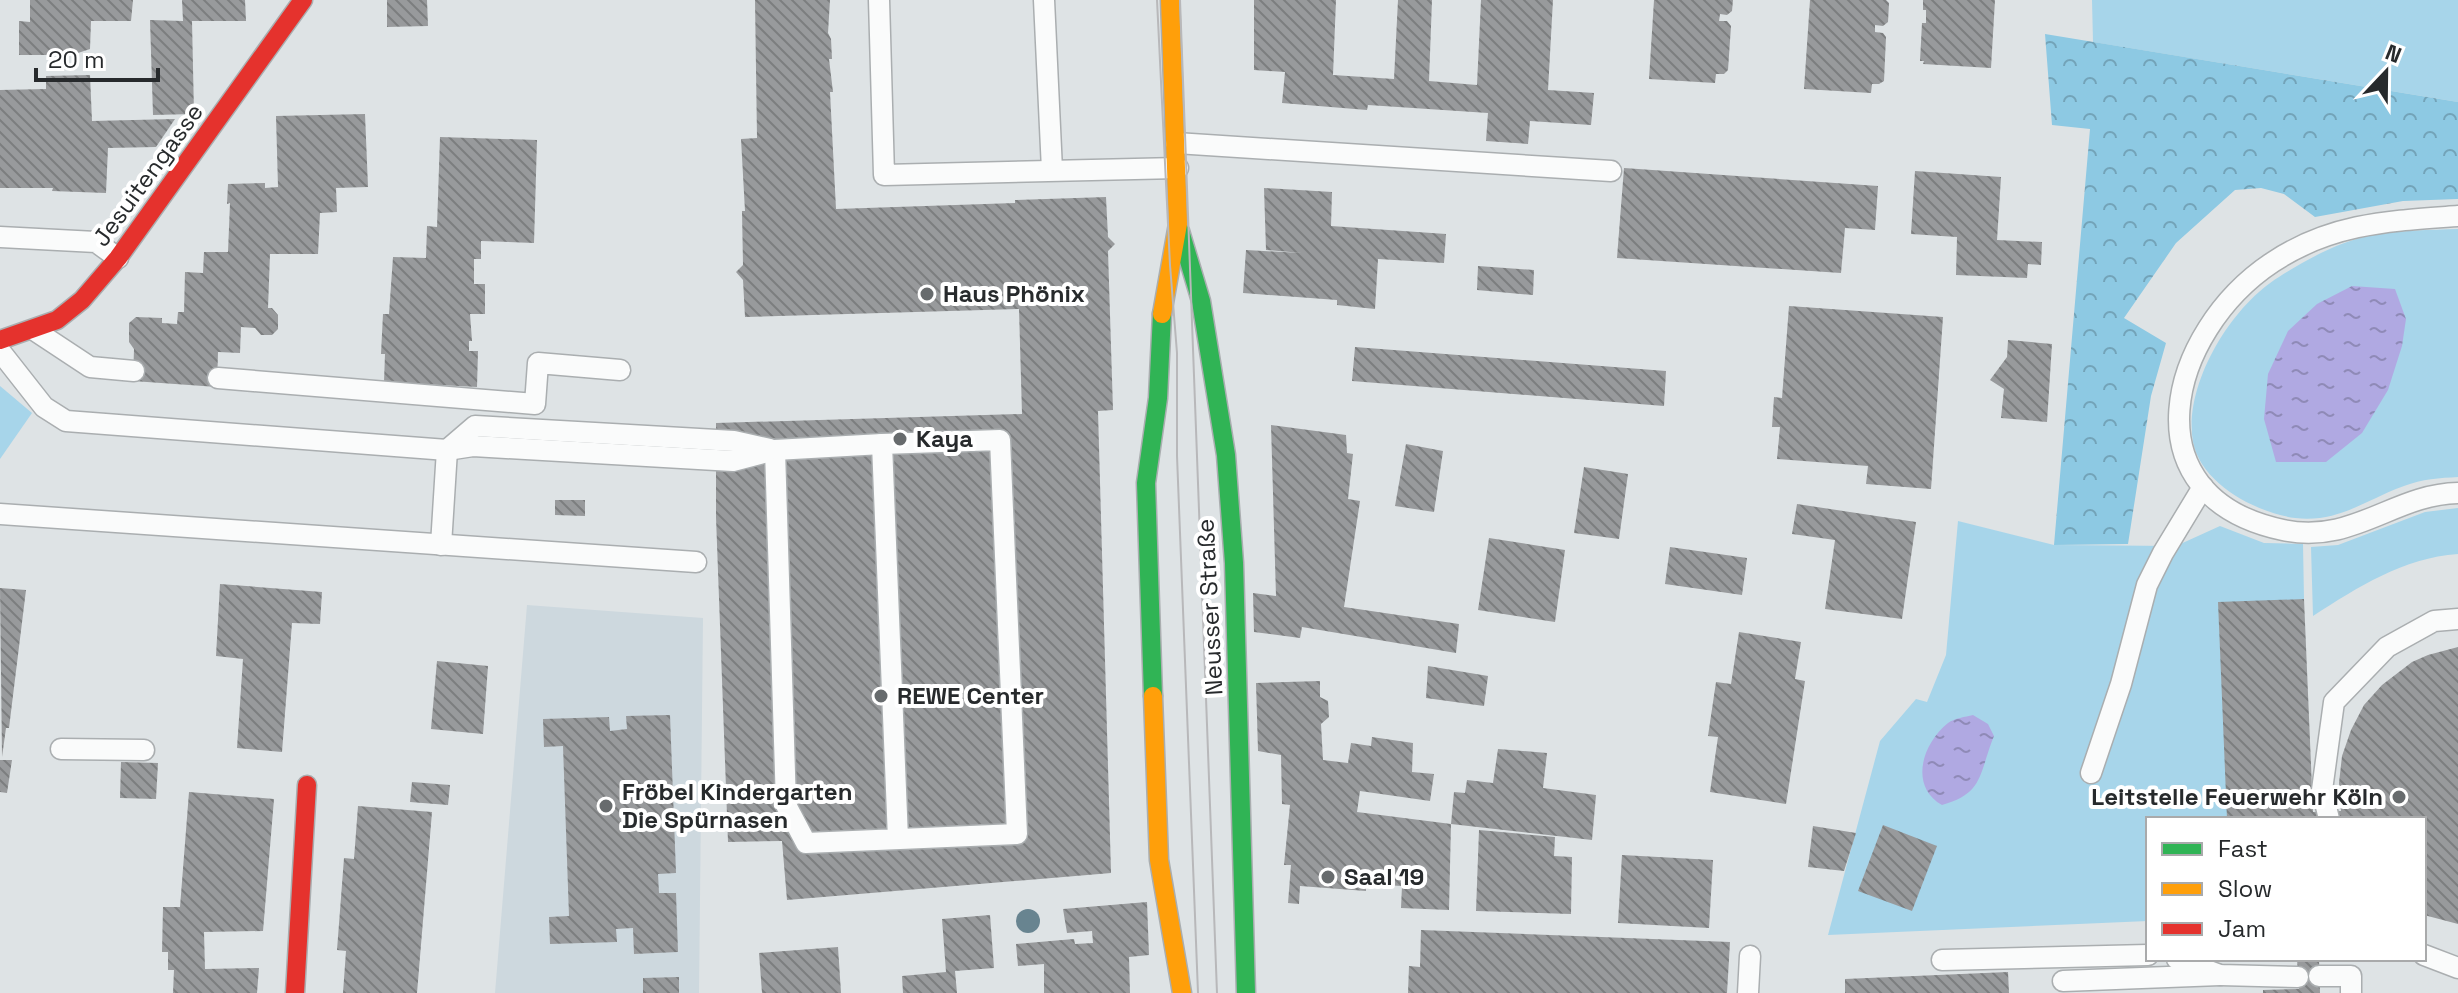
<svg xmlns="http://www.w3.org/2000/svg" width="2458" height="993" viewBox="0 0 2458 993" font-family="'Space Grotesk',sans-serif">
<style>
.built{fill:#cdd8de}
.green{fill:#a7d5ea}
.forest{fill:url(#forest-crowns)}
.water{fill:url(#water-ripples)}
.building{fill:url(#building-back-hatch)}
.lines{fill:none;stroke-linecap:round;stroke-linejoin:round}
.lane-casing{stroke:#aaaeb0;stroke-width:23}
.fast-casing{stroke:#aaaeb0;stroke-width:21}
.slow-casing{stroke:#aaaeb0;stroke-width:21}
.jam-casing{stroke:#aaaeb0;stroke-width:21}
.lane{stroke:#fafbfb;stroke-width:20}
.fast{stroke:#30b455;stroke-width:18}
.slow{stroke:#ff9f0a;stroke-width:18}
.jam{stroke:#e5322d;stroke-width:18}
.tram{stroke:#b8b8ba;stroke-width:2}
.tree{fill:#688490}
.poi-dot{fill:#676b6d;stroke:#fff;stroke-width:3}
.labels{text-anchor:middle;stroke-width:8;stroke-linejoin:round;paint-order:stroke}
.street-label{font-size:24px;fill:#272a2c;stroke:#fff}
.poi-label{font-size:24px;font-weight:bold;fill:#272a2c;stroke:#fff;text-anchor:start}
</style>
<defs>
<pattern id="forest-crowns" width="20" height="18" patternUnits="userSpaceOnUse" patternTransform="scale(2)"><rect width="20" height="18" fill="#8dc9e3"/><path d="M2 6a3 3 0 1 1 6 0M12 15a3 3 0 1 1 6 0" fill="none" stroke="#73a3b8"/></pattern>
<pattern id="water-ripples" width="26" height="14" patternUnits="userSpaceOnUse" patternTransform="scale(2)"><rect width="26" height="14" fill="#b0a9e2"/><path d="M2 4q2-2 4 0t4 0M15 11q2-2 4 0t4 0" fill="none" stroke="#8f8ab7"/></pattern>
<pattern id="building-back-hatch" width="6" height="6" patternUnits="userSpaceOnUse" patternTransform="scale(2)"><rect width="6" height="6" fill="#989a9c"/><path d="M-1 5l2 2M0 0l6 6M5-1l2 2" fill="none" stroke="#7c7e7f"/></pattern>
</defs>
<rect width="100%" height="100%" fill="#dee3e5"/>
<!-- built -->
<polygon class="built" points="527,605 703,618 699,993 495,993"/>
<!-- green -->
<g class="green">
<polygon points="2092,0 2458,0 2458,102 2093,42"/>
<path d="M 2458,229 L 2458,477 C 2440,478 2422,479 2404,486 C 2365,500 2339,523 2295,518 C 2257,513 2201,484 2193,442 C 2183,385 2231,306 2279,277 C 2307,259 2340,241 2373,235 C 2401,230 2430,230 2458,229 Z"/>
<polygon points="0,386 32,413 0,459"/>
<path d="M 2458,508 L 2458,554 C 2403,558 2358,587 2313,616 L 2311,547 L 2338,545 L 2425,512 Z"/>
<polygon points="1958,521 2054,545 2176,546 2220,526 2264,543 2303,544 2304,599 2227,819 2148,819 2148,921 1828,935 1880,741 1916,699 1927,702 1946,655"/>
</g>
<!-- forest -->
<polygon class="forest" points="2045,34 2458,102 2458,199 2403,201 2315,217 2284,194 2261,188 2235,190 2176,243 2124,318 2166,343 2151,396 2128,544 2054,545 2090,129 2052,125"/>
<!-- water -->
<g class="water">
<polygon points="2352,286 2395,289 2406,319 2402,346 2388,390 2362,433 2326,462 2276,462 2264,419 2268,374 2288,331 2317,304"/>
<path d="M 1973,715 L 1988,724 L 1994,736 L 1992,741 C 1979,776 1982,794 1942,805 C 1909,786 1922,744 1948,723 C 1955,718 1965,717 1973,715 Z"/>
</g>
<!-- building -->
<g class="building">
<polygon points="30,0 133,0 131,21 91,21 90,49 72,55 19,55 19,21 30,22"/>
<polygon points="182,0 245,0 246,21 192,21 194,114 153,115 150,20 183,21"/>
<polygon points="387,0 427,0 428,26 387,27"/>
<polygon points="755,0 830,0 828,33 831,39 832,59 829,59 833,92 830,92 836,209 1015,203 1015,200 1106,197 1108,237 1115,244 1108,251 1113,410 1098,411 1111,873 787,900 782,841 728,842 716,517 716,423 1022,414 1019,309 745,317 743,280 736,272 743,265 742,211 745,211 741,139 757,138"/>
<polygon points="1254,0 1336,0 1333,75 1394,79 1398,0 1432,0 1429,81 1477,85 1481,0 1553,0 1548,90 1594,93 1591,125 1530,121 1528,144 1486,141 1488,113 1368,105 1367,110 1282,103 1285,72 1254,70"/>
<polygon points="1654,0 1733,0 1732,11 1727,15 1720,14 1719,21 1727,21 1731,26 1728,70 1724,74 1716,74 1715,83 1649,79"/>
<polygon points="1810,0 1886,0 1889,3 1888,22 1883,26 1875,25 1875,32 1883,33 1886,37 1884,81 1879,84 1872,84 1871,93 1804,89"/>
<polygon points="1923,0 1995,0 1991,68 1923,64 1924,61 1920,61 1922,23 1926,23 1926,10 1923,10"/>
<polygon points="90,75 92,121 175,119 156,147 108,148 106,193 52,191 53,188 0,188 0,90 46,89 46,76"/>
<polygon points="365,114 368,187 336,188 337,212 320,213 318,254 270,254 268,308 272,308 278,315 278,329 272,335 261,335 255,328 241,327 240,353 218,352 217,387 133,381 134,349 129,342 129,323 136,317 162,318 162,323 177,324 178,312 184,312 185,272 203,273 204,252 228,252 230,203 227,204 228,184 265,183 265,188 278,187 276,116"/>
<polygon points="440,137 537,140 534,243 481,241 481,259 474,259 474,284 485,284 485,314 470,314 472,341 469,341 469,351 478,351 477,387 384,382 385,354 381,354 383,314 389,314 393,257 426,258 427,226 437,227"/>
<polygon points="1624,168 1878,186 1875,230 1845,228 1841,273 1617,258"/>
<polygon points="1915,171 2001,177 1997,240 2042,242 2041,265 2028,264 2027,278 1956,275 1957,237 1911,234"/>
<polygon points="1264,188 1332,192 1331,226 1446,234 1444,263 1378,259 1375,309 1337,305 1337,300 1243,293 1246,250 1302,253 1266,250"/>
<polygon points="1478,266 1534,270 1533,295 1477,290"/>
<polygon points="1789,306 1943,317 1931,489 1866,484 1868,466 1777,459 1780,427 1772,427 1774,397 1782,398"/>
<polygon points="2008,340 2052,344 2047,422 2001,418 2004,389 1990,380 2007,357"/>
<polygon points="1355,347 1666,371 1664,406 1352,381"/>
<polygon points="1271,425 1346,435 1347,453 1353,454 1348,499 1360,501 1344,607 1459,624 1456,653 1302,627 1300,638 1254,632 1253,593 1276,596"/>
<polygon points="1406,444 1443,451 1434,512 1395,506"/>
<polygon points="1584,467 1628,474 1619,539 1574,533"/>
<polygon points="555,500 585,500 585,516 555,515"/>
<polygon points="1797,504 1916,522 1902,619 1825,609 1835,540 1792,534"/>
<polygon points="1489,538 1565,550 1555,622 1478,610"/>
<polygon points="1670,547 1747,558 1742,595 1665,584"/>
<polygon points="220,584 322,592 320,624 292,623 282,752 237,748 243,659 216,656"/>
<polygon points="0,588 26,590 9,728 6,728 2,757"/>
<polygon points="2304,599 2313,812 2341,811 2339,783 2342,756 2351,730 2364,705 2382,685 2412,662 2428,655 2458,647 2458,924 2424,915 2424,819 2227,819 2218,602"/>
<polygon points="1739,632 1801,642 1795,679 1805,681 1786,804 1710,792 1718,737 1708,736 1716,682 1731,684"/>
<polygon points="437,661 488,666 483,734 431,729"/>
<polygon points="1428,666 1488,676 1484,706 1426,698"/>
<polygon points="1320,681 1320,697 1328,701 1329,717 1321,724 1323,760 1348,763 1351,743 1371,746 1372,737 1413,743 1412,772 1434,774 1430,801 1360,791 1357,812 1451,824 1449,910 1401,908 1402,886 1366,884 1366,891 1300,886 1299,904 1288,903 1291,865 1284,865 1290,805 1282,804 1281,755 1258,751 1256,683"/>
<polygon points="670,715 676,873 658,874 659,893 676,893 678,952 634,954 633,928 616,929 617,942 550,944 549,917 569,916 563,746 544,747 543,719 609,717 610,731 627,729 626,716"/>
<polygon points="1498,749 1547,753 1543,788 1596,795 1592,840 1451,824 1454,792 1465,793 1467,780 1493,783"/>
<polygon points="0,760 12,760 7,793 0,792"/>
<polygon points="121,762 158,763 156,799 120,798"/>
<polygon points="412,782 450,785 448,805 410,802"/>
<polygon points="189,792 274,799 263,931 204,932 205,969 259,968 257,993 173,993 174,970 168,970 168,952 162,952 163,907 180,907"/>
<polygon points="358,806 432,812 417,993 343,993 346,951 337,950 344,858 354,859"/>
<polygon points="1883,825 1937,846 1912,911 1858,891"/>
<polygon points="1813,826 1856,833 1844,871 1808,867"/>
<polygon points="1479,830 1555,837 1554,856 1572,857 1571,914 1476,911"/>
<polygon points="1622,855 1713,860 1709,928 1618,923"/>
<polygon points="1147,902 1149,955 1129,957 1130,993 1044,993 1044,964 1018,966 1016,944 1074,939 1075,944 1093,943 1092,931 1067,933 1063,909"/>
<polygon points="990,915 994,968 955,971 957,993 903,993 902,976 946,972 942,919"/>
<polygon points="1421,930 1730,942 1727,993 1408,993 1409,966 1420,967"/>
<polygon points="838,947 841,993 762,993 759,953"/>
<polygon points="2297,959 2319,959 2320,993 2263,993 2263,990 2299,989"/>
<polygon points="2008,972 2009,993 1845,993 1845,979"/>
<polygon points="679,977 679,993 643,993 643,978"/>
</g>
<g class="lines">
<defs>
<g id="lane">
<polyline points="879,0 884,175 1178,168"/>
<polyline points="1044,0 1052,170"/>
<polyline points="1176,143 1611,171"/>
<path d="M 2458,216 C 2390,221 2332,223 2273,262 C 2167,332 2126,497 2283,530 C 2353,545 2394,494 2458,493"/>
<polyline points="0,237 96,242 118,258"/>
<polyline points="34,330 90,367 134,371"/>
<polyline points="0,351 44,407 66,421 447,450 473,446 733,461 775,450 882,444"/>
<polyline points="218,378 535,404 538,363 620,370"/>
<polyline points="775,450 786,805 806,843 1017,834 1000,440 882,444 898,839"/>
<polyline points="0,514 696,562"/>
<polyline points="441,545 447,450 475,426 734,441 770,449"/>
<polyline points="61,749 144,750"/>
<polyline points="2091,773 2121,684 2147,585 2163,553 2203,487"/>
<polyline points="2329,819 2322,790 2334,702 2387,647 2434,621 2458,619"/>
<polyline points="2424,955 2458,968"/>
<polyline points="2177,959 2220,975 2298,977"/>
<polyline points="1942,960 2148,955"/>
<polyline points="2319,976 2351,976 2351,993"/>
<polyline points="2063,981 2220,975"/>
<polyline points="1748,993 1750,956"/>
</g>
<g id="fast">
<polyline points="1180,231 1201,301 1226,455 1234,563 1246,993"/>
<polyline points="1153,696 1146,483 1158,398 1162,314"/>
</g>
<g id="slow">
<polyline points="1162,314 1178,224 1170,0"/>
<polyline points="1153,696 1159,860 1182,993"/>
</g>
<g id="jam">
<polyline points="0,340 57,320 82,300 118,258 303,0"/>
<polyline points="295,993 307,785"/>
</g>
</defs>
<!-- lane casing -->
<use href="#lane" class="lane-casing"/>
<!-- fast casing -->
<use href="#fast" class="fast-casing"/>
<!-- slow casing -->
<use href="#slow" class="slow-casing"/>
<!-- jam casing -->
<use href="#jam" class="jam-casing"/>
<!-- lane -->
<use href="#lane" class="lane"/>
<!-- fast -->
<use href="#fast" class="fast"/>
<!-- slow -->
<use href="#slow" class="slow"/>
<!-- jam -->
<use href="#jam" class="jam"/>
<!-- tram -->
<g class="tram">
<polyline points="1157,0 1170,265 1177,353 1177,456 1198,993"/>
<polyline points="1180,0 1217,993"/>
</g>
</g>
<!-- trees -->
<circle class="tree" cx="1028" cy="921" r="12"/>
<!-- markers -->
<g class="poi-dot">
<circle cx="927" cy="294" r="8"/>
<circle cx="900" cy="439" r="8"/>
<circle cx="881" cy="696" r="8"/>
<circle cx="2399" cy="797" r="8"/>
<circle cx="606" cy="806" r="8"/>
<circle cx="1328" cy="877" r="8"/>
</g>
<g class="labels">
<!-- street labels -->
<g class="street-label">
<text transform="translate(148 175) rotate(-54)" y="8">Jesuitengasse</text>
<text transform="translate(1210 607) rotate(-93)" y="8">Neusser Straße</text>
</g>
<!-- poi labels -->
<g class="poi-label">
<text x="943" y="302">Haus Phönix</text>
<text x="916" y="447">Kaya</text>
<text x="897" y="704">REWE Center</text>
<text x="622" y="800">Fröbel Kindergarten<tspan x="622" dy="28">Die Spürnasen</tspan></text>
<text x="2383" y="805" text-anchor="end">Leitstelle Feuerwehr Köln</text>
<text x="1344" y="885">Saal 19</text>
</g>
</g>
<!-- legend -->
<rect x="2146" y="817" width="280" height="144" fill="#ffffff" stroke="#a9aaab" stroke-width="2"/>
<rect x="2162" y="843" width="40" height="12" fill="#30b455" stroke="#a9aaab" stroke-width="2"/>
<text x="2218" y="857" font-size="24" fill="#272a2c">Fast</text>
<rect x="2162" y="883" width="40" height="12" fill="#ff9f0a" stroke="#a9aaab" stroke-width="2"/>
<text x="2218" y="897" font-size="24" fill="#272a2c">Slow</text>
<rect x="2162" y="923" width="40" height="12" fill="#e5322d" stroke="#a9aaab" stroke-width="2"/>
<text x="2218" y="937" font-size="24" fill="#272a2c">Jam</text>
<!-- north arrow -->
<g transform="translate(2386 72) rotate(22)" stroke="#ffffff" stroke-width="6" paint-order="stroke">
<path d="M0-6L14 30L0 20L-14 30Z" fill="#272a2c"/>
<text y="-12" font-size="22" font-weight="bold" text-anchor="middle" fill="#272a2c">N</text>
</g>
<!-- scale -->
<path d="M36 68v12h122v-12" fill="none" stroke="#272a2c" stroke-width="4"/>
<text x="48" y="68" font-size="24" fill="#272a2c" stroke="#ffffff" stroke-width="6" paint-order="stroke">20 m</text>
</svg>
